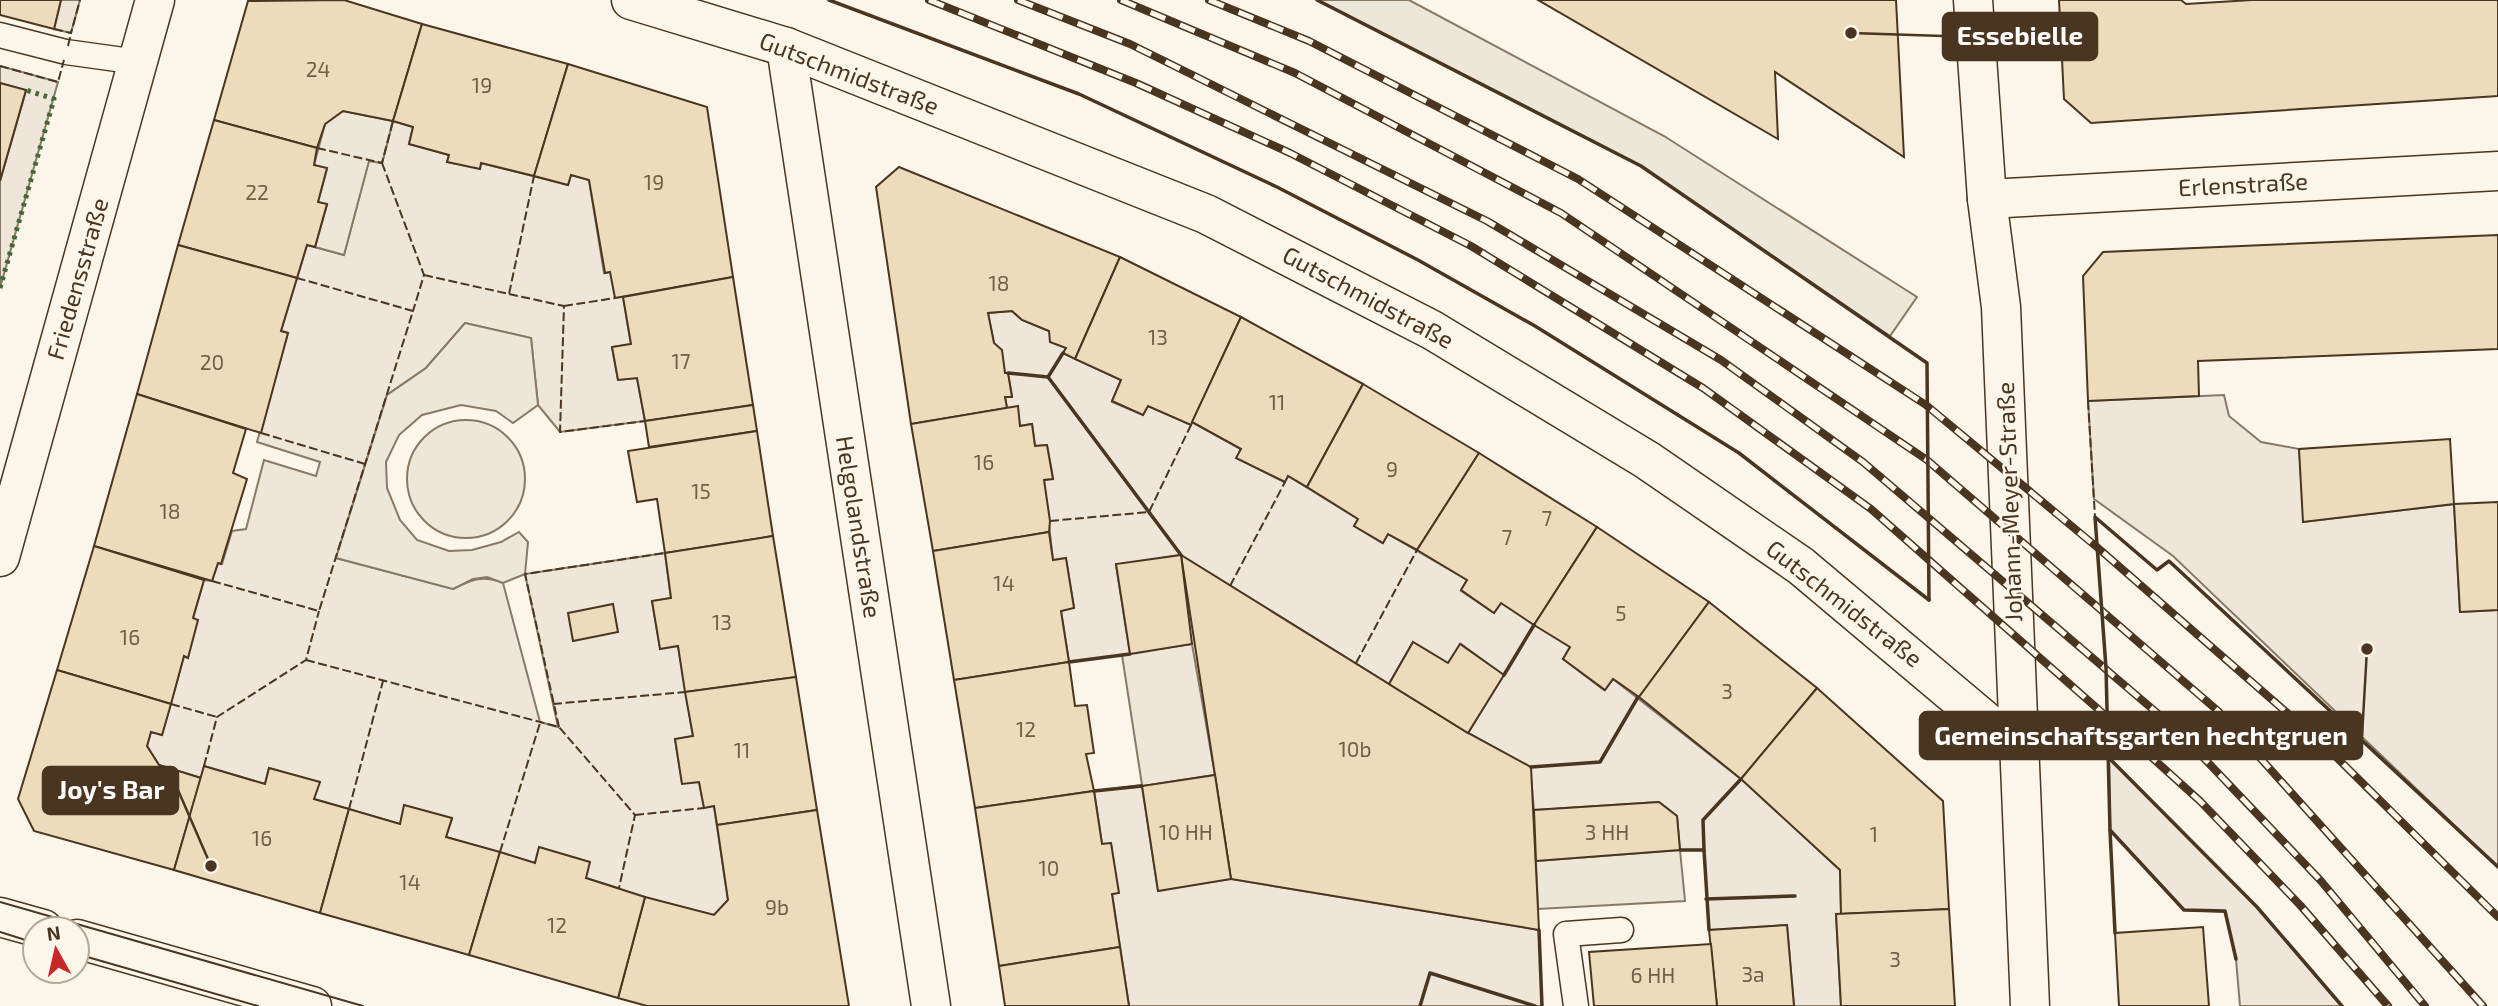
<svg xmlns="http://www.w3.org/2000/svg" width="2498" height="1006" viewBox="0 0 2498 1006" font-family="'Exo 2',sans-serif">
<style>
.green{fill:#ede6d9;stroke:#887966;stroke-width:2}
.parking{fill:#ede7d9;stroke:#887966;stroke-width:2}
.building{fill:#ecdcbc;stroke:#4a3520;stroke-width:2}
.lines{fill:none;stroke-linecap:round;stroke-linejoin:round}
.service-casing{stroke:#4a3520;stroke-width:27}
.minor-casing{stroke:#4a3520;stroke-width:41}
.secondary-casing{stroke:#4a3520;stroke-width:41}
.service{stroke:#fbf6e9;stroke-width:24}
.minor{stroke:#fbf6e9;stroke-width:38}
.secondary{stroke:#fbf6e9;stroke-width:38}
.tram{stroke:#4a3520;stroke-width:2}
.rail-casing{stroke:#4a3520;stroke-width:8}
.rail{stroke:#fbf6e9;stroke-width:5;stroke-dasharray:16;stroke-linecap:butt}
.hedge{stroke:#436837;stroke-width:5;stroke-dasharray:3.5 5;stroke-linecap:butt}
.fence{stroke:#4a3520;stroke-width:2;stroke-dasharray:9 3.5;stroke-linecap:butt}
.wall{stroke:#4a3520;stroke-width:3.5}
.labels{text-anchor:middle;stroke-width:5;stroke-linejoin:round;paint-order:stroke}
.number-label{font-size:21px;fill:#725f47}
.street-label{font-size:24px;fill:#4a3520;stroke:#fbf6e9}
.leader{fill:none;stroke:#4a3520;stroke-width:2.5}
.callout-dot{fill:#4a3520;stroke:#fbf6e9;stroke-width:2.5}
.callout{fill:#4a3520;stroke:#4a3520;stroke-width:2.5}
.callout-label{font-size:26px;text-anchor:middle;font-weight:bold;fill:#fff}
</style>
<rect width="100%" height="100%" fill="#fbf6e9"/>
<!-- green -->
<g class="green">
<polygon points="61,0 80,0 71,33 54,29"/>
<polygon points="0,66 58,82 0,288 0,181 26,91 0,83"/>
<path d="M 393,121 L 413,127 L 409,144 L 449,155 L 447,162 L 480,168 L 481,163 L 568,185 L 571,175 L 589,180 L 604,273 L 610,272 L 623,297 L 631,344 L 612,347 L 618,380 L 637,378 L 645,421 L 560,432 L 538,405 L 531,338 L 465,323 L 426,368 L 387,395 L 336,558 L 453,589 C 473,579 483,575 503,583 L 540,722 L 558,727 L 525,574 L 665,553 L 671,598 L 652,601 L 660,648 L 678,646 L 693,736 L 675,739 L 682,783 L 699,782 L 704,807 L 714,806 L 728,900 L 714,915 L 618,891 L 618,888 L 586,878 L 539,848 L 535,863 L 446,837 L 452,819 L 405,806 L 400,824 L 314,799 L 319,783 L 269,768 L 265,784 L 204,766 L 201,778 L 159,765 L 147,746 L 151,732 L 162,735 L 184,656 L 188,658 L 193,618 L 204,580 L 212,581 L 218,563 L 222,564 L 232,531 L 246,529 L 264,460 L 316,476 L 320,462 L 257,442 L 288,333 L 281,331 L 307,245 L 344,255 L 369,160 L 382,163 Z"/>
<polygon points="1012,311 1022,320 1049,331 1066,348 1063,353 1121,380 1112,402 1143,415 1148,406 1191,425 1192,422 1241,449 1237,458 1284,482 1288,476 1358,519 1354,526 1382,543 1388,534 1467,580 1461,591 1494,613 1501,603 1570,647 1563,659 1604,690 1613,679 1741,779 1840,870 1841,914 1836,915 1841,1006 1794,1006 1787,925 1709,930 1704,850 1680,850 1677,816 1659,802 1534,810 1530,767 1468,733 1503,675 1461,644 1448,663 1413,642 1389,684 1181,555 1116,565 1130,653 1192,644 1215,775 1142,786 1158,890 1231,879 1539,930 1542,1006 1129,1006 1112,894 1118,893 1111,843 1102,844 1094,791 1142,785 1122,655 1069,662 1061,611 1074,607 1066,559 1053,560 1044,480 1053,478 1047,445 1035,446 1032,424 1020,426 1017,407 1007,408 1005,397 1012,396 1008,373 1005,373 994,343 988,313"/>
<polygon points="2224,395 2229,416 2261,442 2299,449 2304,522 2454,504 2460,612 2498,610 2498,867 2173,556 2094,499 2088,401"/>
<circle cx="466" cy="479" r="59"/>
<polygon points="2109,758 2257,907 2341,1006 2240,1006 2236,959 2225,912 2184,910 2110,830"/>
</g>
<!-- parking -->
<g class="parking">
<polygon points="1317,0 1409,0 1664,136 1917,297 1890,336 1641,166"/>
<polygon points="343,111 393,121 382,163 369,161 344,255 315,247 327,205 318,202 327,169 314,165 325,124"/>
<polygon points="465,323 531,338 538,405 513,423 496,411 461,405 422,415 399,435 386,462 387,488 400,520 417,540 449,551 472,550 501,542 519,532 528,542 525,574 503,583 487,577 473,579 453,589 336,558 387,395 426,368"/>
<polygon points="1680,850 1685,901 1538,909 1536,861"/>
</g>
<!-- building -->
<g class="building">
<polygon points="0,0 61,0 54,29 0,15"/>
<polygon points="344,0 422,24 393,121 343,111 325,124 317,148 214,120 248,1"/>
<polygon points="1538,0 1896,0 1904,157 1775,72 1778,139"/>
<polygon points="2059,0 2181,0 2186,4 2252,0 2498,0 2498,96 2091,123 2064,99"/>
<polygon points="422,24 568,64 534,176 481,163 480,169 447,162 449,155 409,144 413,127 393,121"/>
<polygon points="568,64 707,107 733,277 615,298 610,272 605,273 589,180 571,175 568,185 534,176"/>
<polygon points="0,83 26,90 0,181"/>
<polygon points="214,120 317,148 314,165 327,168 318,202 327,204 315,247 307,245 297,278 178,245"/>
<polygon points="899,167 1120,257 1075,359 1063,353 1066,348 1050,342 1049,331 1022,320 1012,311 988,313 994,343 1002,350 1005,373 1008,373 1012,397 1005,397 1007,408 911,424 876,187"/>
<polygon points="2498,235 2498,349 2198,361 2199,396 2088,401 2083,276 2103,252"/>
<polygon points="178,245 297,278 281,331 288,333 261,433 137,394"/>
<polygon points="1120,257 1241,317 1191,425 1148,406 1143,415 1112,401 1121,380 1075,359"/>
<polygon points="733,277 753,405 645,421 637,378 618,380 612,347 631,344 623,297"/>
<polygon points="1241,317 1363,384 1307,487 1288,476 1285,482 1236,458 1241,449 1192,422"/>
<polygon points="1363,384 1479,453 1417,550 1388,534 1383,543 1354,526 1358,519 1307,487"/>
<polygon points="137,394 246,429 233,473 247,479 221,564 218,563 212,581 94,546"/>
<polygon points="753,405 757,431 649,447 645,421"/>
<polygon points="1018,406 1020,426 1032,424 1035,446 1047,445 1053,479 1044,480 1050,521 1049,532 933,551 911,424"/>
<polygon points="757,431 773,536 665,553 657,499 637,502 628,451"/>
<polygon points="2450,439 2454,504 2303,522 2299,449"/>
<polygon points="1479,453 1597,527 1534,625 1501,603 1494,613 1461,590 1467,580 1417,550"/>
<polygon points="2498,502 2498,610 2460,612 2454,504"/>
<polygon points="1597,527 1709,602 1639,697 1613,679 1605,690 1563,659 1570,647 1534,625"/>
<polygon points="1049,532 1053,560 1066,558 1074,608 1061,611 1069,662 954,680 933,551"/>
<polygon points="773,536 796,677 685,692 678,646 660,649 652,601 671,598 665,553"/>
<polygon points="94,546 204,580 193,618 198,620 188,658 184,656 171,704 57,670"/>
<polygon points="1181,555 1468,733 1531,767 1539,930 1231,879"/>
<polygon points="1181,555 1192,644 1130,654 1116,564"/>
<polygon points="1709,602 1817,688 1741,779 1639,697"/>
<polygon points="613,604 618,632 573,641 568,613"/>
<polygon points="1413,642 1448,663 1460,644 1504,675 1468,733 1389,684"/>
<polygon points="1069,662 1075,706 1087,705 1094,753 1086,754 1094,791 975,808 954,680"/>
<polygon points="57,670 171,704 162,735 151,732 147,746 159,765 201,778 174,870 34,831 18,799"/>
<polygon points="796,677 817,810 717,825 714,806 704,808 699,782 682,784 675,739 693,736 685,692"/>
<polygon points="1817,688 1943,801 1949,909 1841,914 1840,870 1741,779"/>
<polygon points="204,766 265,784 269,768 320,782 314,799 349,809 320,913 174,870"/>
<polygon points="1215,775 1231,879 1158,891 1142,786"/>
<polygon points="1094,791 1102,844 1111,843 1119,893 1112,894 1120,947 999,966 975,808"/>
<polygon points="1659,802 1677,816 1680,850 1536,861 1534,810"/>
<polygon points="404,805 452,818 446,837 500,852 469,955 320,913 349,809 400,824"/>
<polygon points="817,810 849,1006 647,1006 618,998 645,897 714,915 728,900 717,825"/>
<polygon points="539,847 590,862 586,878 645,897 618,998 469,955 500,852 535,863"/>
<polygon points="1949,909 1955,1006 1841,1006 1836,914"/>
<polygon points="1787,925 1794,1006 1717,1006 1709,930"/>
<polygon points="2203,927 2209,1006 2119,1006 2115,933"/>
<polygon points="1711,944 1717,1006 1594,1006 1589,952"/>
<polygon points="1120,947 1129,1006 1005,1006 999,966"/>
</g>
<g class="lines">
<defs>
<g id="service">
<polyline points="0,35 66,52 138,62"/>
<polyline points="1576,1006 1566,934 1621,930"/>
</g>
<g id="minor">
<polyline points="631,0 786,47 1206,214 1432,330 1647,460 1801,566 2021,751"/>
<polyline points="1973,0 1987,199 2001,307 2030,1006"/>
<polyline points="786,47 931,1006"/>
<polyline points="1987,199 2498,171"/>
<polyline points="0,557 155,0"/>
</g>
<g id="secondary">
<polyline points="0,917 43,929"/>
<polyline points="77,939 312,1006"/>
</g>
</defs>
<!-- service casing -->
<use href="#service" class="service-casing"/>
<!-- minor casing -->
<use href="#minor" class="minor-casing"/>
<!-- secondary casing -->
<use href="#secondary" class="secondary-casing"/>
<!-- service -->
<use href="#service" class="service"/>
<!-- minor -->
<use href="#minor" class="minor"/>
<!-- secondary -->
<use href="#secondary" class="secondary"/>
<!-- tram -->
<g class="tram">
<polyline points="0,902 363,1006"/>
<polyline points="0,932 35,943"/>
<polyline points="77,954 258,1006"/>
</g>
<defs>
<g id="rail">
<polyline points="929,0 1136,83 1290,153 1471,246 1703,388 1871,509 2107,717 2200,801 2300,905 2388,1006"/>
<polyline points="1018,0 1130,44 1487,221 1721,360 1863,462 2177,730 2321,881 2425,1006"/>
<polyline points="1121,0 1295,73 1561,213 1927,460 2218,711 2483,1006"/>
<polyline points="1209,0 1309,41 1578,179 1926,405 2098,548 2324,745 2498,917"/>
</g>
</defs>
<!-- rail casing -->
<use href="#rail" class="rail-casing"/>
<!-- rail -->
<use href="#rail" class="rail"/>
<!-- hedge -->
<polyline class="hedge" points="0,288 54,99 26,90"/>
<!-- fence -->
<g class="fence">
<polyline points="54,29 71,33 80,0"/>
<polyline points="68,46 71,33"/>
<polyline points="0,66 58,82 64,60"/>
<polyline points="317,148 382,163 393,121"/>
<polyline points="382,163 424,275 413,311"/>
<polyline points="424,275 509,294 534,176"/>
<polyline points="509,294 564,306 560,432 645,421"/>
<polyline points="564,306 615,298"/>
<polyline points="2088,401 2095,517"/>
<polyline points="261,433 365,464"/>
<polyline points="1050,521 1149,512 1191,425"/>
<polyline points="212,581 319,611 413,311 297,278"/>
<polyline points="1230,586 1285,482"/>
<polyline points="306,660 559,727 635,815 619,888"/>
<polyline points="1356,663 1417,550"/>
<polyline points="171,704 217,717"/>
<polyline points="553,704 685,692"/>
<polyline points="559,727 525,574 665,553"/>
<polyline points="204,766 217,717 306,660 319,611"/>
<polyline points="349,809 383,681"/>
<polyline points="635,815 704,808"/>
<polyline points="500,852 540,723"/>
</g>
<!-- wall -->
<g class="wall">
<polyline points="829,0 1079,94 1277,187 1418,260 1535,326 1739,453 1929,600"/>
<polyline points="1317,0 1641,166 1927,363 1929,600"/>
<polyline points="1063,353 1048,377 1181,555"/>
<polyline points="1008,373 1048,377"/>
<polyline points="1069,662 1130,654"/>
<polyline points="1504,675 1534,625"/>
<polyline points="2110,759 2257,907 2342,1006"/>
<polyline points="1531,767 1600,762 1638,697"/>
<polyline points="1094,791 1142,786"/>
<polyline points="2110,830 2115,933"/>
<polyline points="1680,850 1704,850 1709,930"/>
<polyline points="1704,850 1703,820 1741,779"/>
<polyline points="1706,899 1795,896"/>
<polyline points="1539,930 1542,1006"/>
<polyline points="2236,959 2225,911 2184,910 2110,830 2106,668 2095,517 2157,570 2169,561 2498,867"/>
<polyline points="1420,1006 1430,973 1535,1006"/>
</g>
</g>
<g class="labels">
<!-- number labels -->
<g class="number-label">
<text x="318" y="77">24</text>
<text x="482" y="93">19</text>
<text x="654" y="190">19</text>
<text x="257" y="200">22</text>
<text x="999" y="291">18</text>
<text x="1158" y="345">13</text>
<text x="681" y="369">17</text>
<text x="212" y="370">20</text>
<text x="1277" y="410">11</text>
<text x="984" y="470">16</text>
<text x="1392" y="477">9</text>
<text x="701" y="499">15</text>
<text x="170" y="519">18</text>
<text x="1547" y="526">7</text>
<text x="1507" y="545">7</text>
<text x="1004" y="591">14</text>
<text x="1621" y="621">5</text>
<text x="722" y="630">13</text>
<text x="130" y="645">16</text>
<text x="1727" y="699">3</text>
<text x="1026" y="737">12</text>
<text x="1355" y="757">10b</text>
<text x="742" y="758">11</text>
<text x="1186" y="840">10 HH</text>
<text x="1607" y="840">3 HH</text>
<text x="1874" y="842">1</text>
<text x="262" y="846">16</text>
<text x="1049" y="876">10</text>
<text x="410" y="890">14</text>
<text x="777" y="915">9b</text>
<text x="557" y="933">12</text>
<text x="1895" y="967">3</text>
<text x="1753" y="982">3a</text>
<text x="1653" y="983">6 HH</text>
</g>
<!-- street labels -->
<g class="street-label">
<text transform="translate(849 74) rotate(21)" y="8">Gutschmidstraße</text>
<text transform="translate(2243 185) rotate(-3)" y="8">Erlenstraße</text>
<text transform="translate(78 279) rotate(-74)" y="8">Friedensstraße</text>
<text transform="translate(1368 298) rotate(28)" y="8">Gutschmidstraße</text>
<text transform="translate(2010 502) rotate(-92)" y="8">Johann-Meyer-Straße</text>
<text transform="translate(858 527) rotate(81)" y="8">Helgolandstraße</text>
<text transform="translate(1844 604) rotate(38)" y="8">Gutschmidstraße</text>
</g>
</g>
<!-- callouts -->
<path class="leader" d="M1851 33L1943 36M2367 649L2362 736M211 866L178 790"/>
<g class="callout-dot">
<circle cx="1851" cy="33" r="7"/>
<circle cx="2367" cy="649" r="7"/>
<circle cx="211" cy="866" r="7"/>
</g>
<g class="callout">
<rect x="1943" y="13" width="154" height="47" rx="7"/>
<rect x="1920" y="712" width="442" height="47" rx="7"/>
<rect x="43" y="767" width="135" height="47" rx="7"/>
</g>
<g class="callout-label">
<text x="2020" y="45">Essebielle</text>
<text x="2141" y="745">Gemeinschaftsgarten hechtgruen</text>
<text x="111" y="799">Joy's Bar</text>
</g>
<!-- north arrow -->
<g transform="translate(56 950) rotate(352)"><circle r="33" fill="#fbf6e9" stroke="#b4a999" stroke-width="2"/>
<path d="M0-5L12 26L0 18L-12 26Z" fill="#c62828"/>
<text y="-10" font-size="19" font-weight="bold" text-anchor="middle" fill="#4a3520">N</text>
</g>
</svg>
